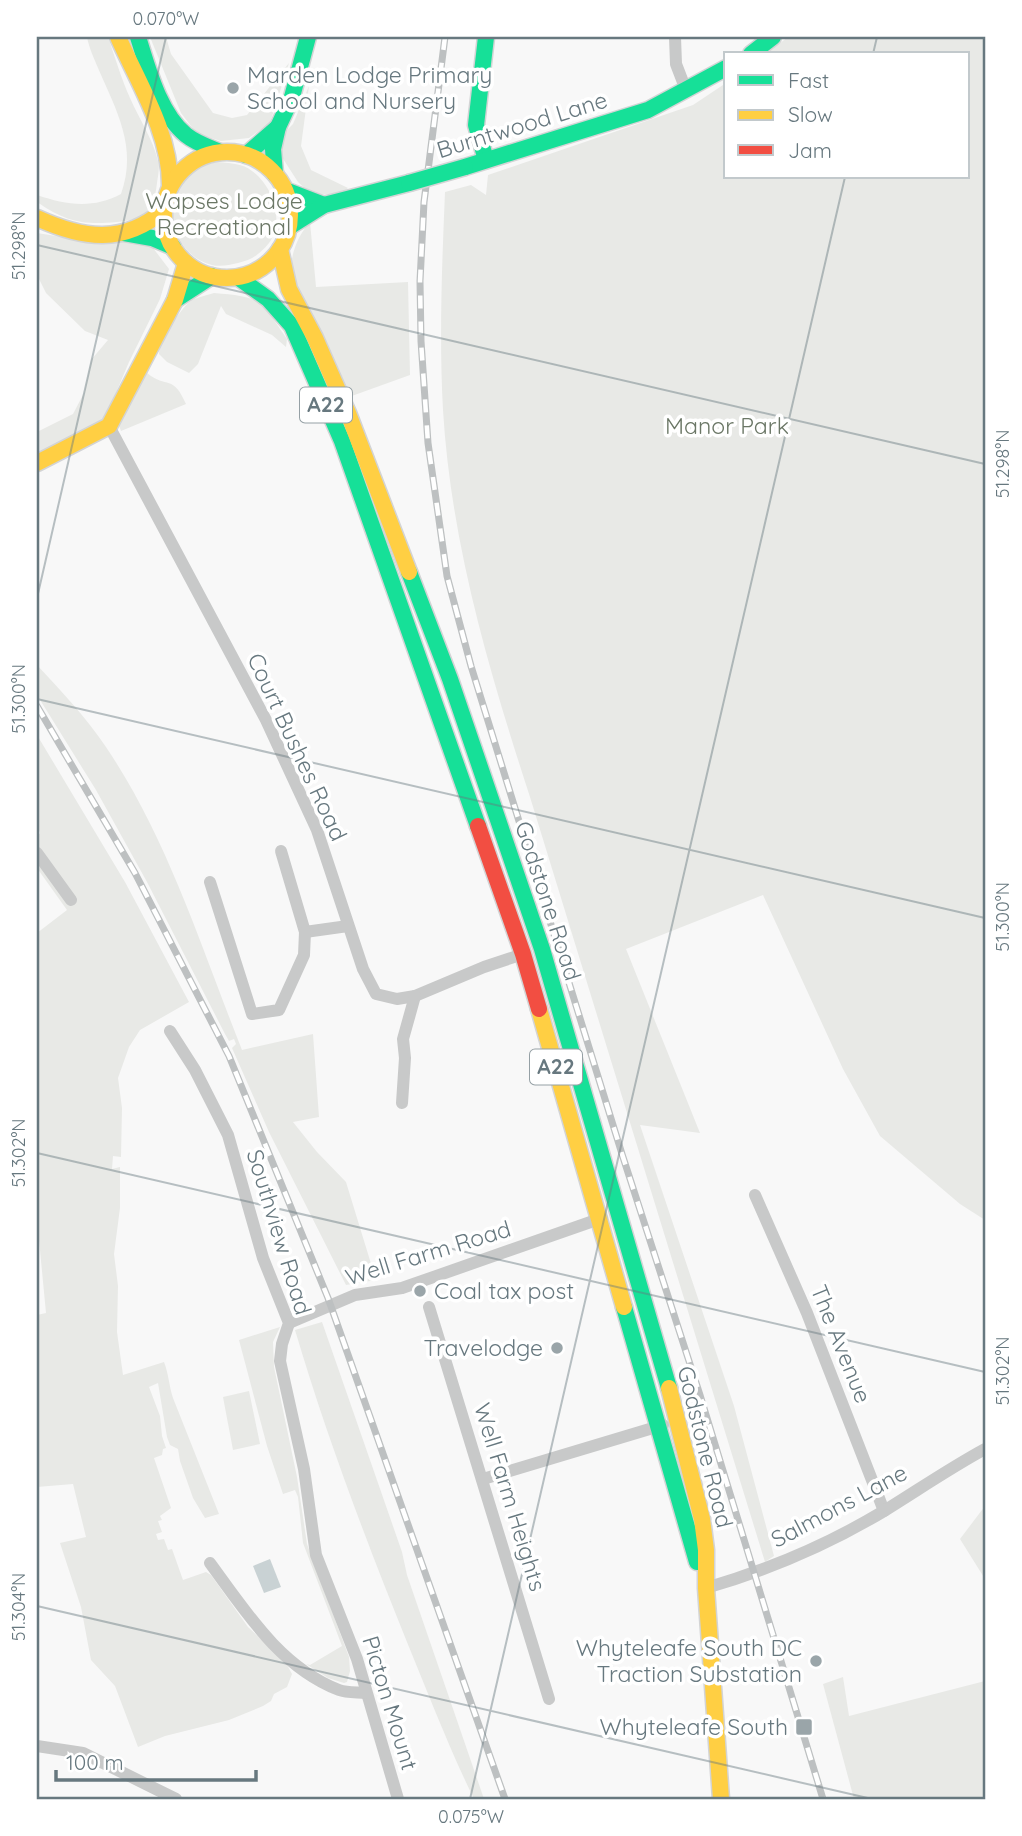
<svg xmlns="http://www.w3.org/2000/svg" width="1022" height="1836" viewBox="0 0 1022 1836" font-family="Quicksand,sans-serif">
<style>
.green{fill:#e8e9e6}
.water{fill:#c9d2d4}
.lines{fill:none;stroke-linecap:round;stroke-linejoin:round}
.fast-casing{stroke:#d3d4d5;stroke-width:19}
.slow-casing{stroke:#d3d4d5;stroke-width:19}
.jam-casing{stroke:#d3d4d5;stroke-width:19}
.street{stroke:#c8c9c9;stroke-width:12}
.fast{stroke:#16e098;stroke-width:16}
.slow{stroke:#ffcf43;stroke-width:16}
.jam{stroke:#f24e42;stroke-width:16}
.rail-casing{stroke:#bdc0c1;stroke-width:7}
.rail{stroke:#fff;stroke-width:4.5;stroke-dasharray:13;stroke-linecap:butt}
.fast-bridge-casing{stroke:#d3d4d5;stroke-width:19;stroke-linecap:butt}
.fast-bridge{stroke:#16e098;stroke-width:16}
.ticks{fill:none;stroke:#67787f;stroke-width:2;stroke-opacity:0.45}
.poi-dot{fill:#9aa5a9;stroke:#fff;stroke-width:2.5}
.labels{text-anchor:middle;stroke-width:7;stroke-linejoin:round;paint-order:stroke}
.shield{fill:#fff;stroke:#95a0a5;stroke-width:2}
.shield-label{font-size:21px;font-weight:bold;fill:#67787f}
.poi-label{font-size:23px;fill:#67787f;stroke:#fff;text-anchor:end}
.street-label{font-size:23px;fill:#67787f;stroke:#fff}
.park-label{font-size:23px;fill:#6b7766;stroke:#fff}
.neatline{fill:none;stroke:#67787f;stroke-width:2.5}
.ticks-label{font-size:18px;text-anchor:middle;fill:#67787f}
</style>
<rect width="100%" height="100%" fill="#f8f8f8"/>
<!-- green -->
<g class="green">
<path d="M 87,37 L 108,37 C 115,57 121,78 130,98 C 139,119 153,139 158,161 C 160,168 158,176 157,183 C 154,209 145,220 117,222 C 83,225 66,222 37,202 L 37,195 C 66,205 93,209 121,194 C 138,147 116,110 98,68 C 94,58 89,48 87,37 Z"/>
<polygon points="150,37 166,37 171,54 213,113 232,118 247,115 289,63 270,123 249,138 221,141 197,134 181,113"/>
<path d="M 788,37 L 985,37 L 985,1220 L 960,1204 L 880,1136 L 843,1069 L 763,895 L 626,949 L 700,1133 L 640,1125 L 734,1406 L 774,1556 L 765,1562 L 530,797 C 489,671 451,543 443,410 C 439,337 442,264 445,192 L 471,185 L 486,195 L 488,175 L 693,105 L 726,83 L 726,177 L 968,177 L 968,54 L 766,54 Z"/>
<polygon points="309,86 301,146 311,170 348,188 342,194 312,195 298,182 280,154 283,134 293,124"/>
<path d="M 216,162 C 229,163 242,163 252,171 C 273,186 285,221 269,243 C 260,254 252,260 238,263 C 229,265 221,267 212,265 C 174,256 155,201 186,175 C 194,168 206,165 216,162 Z"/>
<path d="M 310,222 L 316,287 L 408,282 L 410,375 L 349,397 L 290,281 C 290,258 295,239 310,222 Z"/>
<polygon points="37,233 100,243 135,241 153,248 169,269 160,299 129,362 104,421 37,455 37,432 73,414 84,393 91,360 108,340 85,331 46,293 37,275"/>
<path d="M 214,293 C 263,297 260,300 287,339 L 286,347 L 272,335 L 226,314 L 221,306 L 198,364 L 189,373 L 167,362 L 159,354 C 159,342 181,307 192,300 C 198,297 208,295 214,293 Z"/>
<path d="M 147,373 C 167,389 173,374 186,404 L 121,431 L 118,423 Z"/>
<path d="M 37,665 C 61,691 86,717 106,747 C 168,839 201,947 242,1050 L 313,1034 L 319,1117 L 293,1122 L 317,1152 L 346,1182 L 376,1280 L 346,1285 L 269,1132 L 232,1048 L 236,1044 L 234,1039 L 229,1041 L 225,1034 L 147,882 L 96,790 L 37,695 Z"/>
<path d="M 37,735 L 125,882 L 189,1002 L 140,1030 L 129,1047 L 118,1078 L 122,1108 L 121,1157 L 113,1156 L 112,1169 L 120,1167 L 120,1208 L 114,1254 L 118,1286 L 117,1332 L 123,1375 L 164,1362 C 169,1375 169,1386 173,1398 L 219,1514 L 205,1518 L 193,1498 L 180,1461 L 178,1449 L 170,1445 L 167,1437 L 158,1383 L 149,1387 L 160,1416 L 162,1436 L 166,1448 L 163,1449 L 162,1455 L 154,1458 L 171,1508 L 160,1516 L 162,1520 L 158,1521 L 162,1532 L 156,1534 L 158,1540 L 164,1539 L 168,1550 L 172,1549 L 183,1580 L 206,1572 L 211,1575 L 248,1627 L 286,1663 L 292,1674 L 287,1687 L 274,1694 L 271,1701 L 263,1706 L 229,1720 L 165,1736 L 138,1747 L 115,1686 L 91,1660 L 81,1607 L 60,1543 L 86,1537 L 73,1484 L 37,1487 L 37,1315 L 46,1313 L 37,1219 L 37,933 L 67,910 L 37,868 L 37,837 L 40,833 L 37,825 Z"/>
<path d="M 322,1322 L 402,1552 L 407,1575 L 484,1799 L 474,1799 C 450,1750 430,1698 409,1647 C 367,1543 327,1438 295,1330 Z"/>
<polygon points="280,1327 273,1342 274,1367 297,1477 307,1544 349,1657 350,1671 347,1682 344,1683 328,1678 306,1664 310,1665 342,1646 303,1543 298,1497 295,1490 283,1494 267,1446 239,1340"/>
<polygon points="249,1391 260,1444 233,1450 223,1397"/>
<polygon points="985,1506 985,1579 960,1539"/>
<polygon points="843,1677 849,1716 985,1681 985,1799 854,1799 823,1684"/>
</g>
<!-- water -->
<polygon class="water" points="270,1559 281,1587 264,1593 253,1566"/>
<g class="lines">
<defs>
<g id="fast">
<path d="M 138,37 C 148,68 159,113 186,135 C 196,143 208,147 220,152"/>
<polyline points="486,37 476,125 486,160"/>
<polyline points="751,54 773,37"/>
<polyline points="246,155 278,127"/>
<polyline points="465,167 648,110 726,68"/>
<polyline points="275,174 273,149 278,127 292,97 308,37"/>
<polyline points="285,190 324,205"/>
<polyline points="289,227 324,205 409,183"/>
<polyline points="124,233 152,238 173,247"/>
<polyline points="239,278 268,299 292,326 342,441 478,826"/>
<polyline points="175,300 212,276"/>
<polyline points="409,572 450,679 542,949 669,1388"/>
<polyline points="624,1307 697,1562"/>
</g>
<g id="slow">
<path d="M 118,37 C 139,84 170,133 170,185"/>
<circle cx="227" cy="215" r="63"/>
<path d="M 37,218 C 83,239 124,245 164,210"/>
<polyline points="280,249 289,289 315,338 348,413 409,572"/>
<polyline points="37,463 109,426 175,300 186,263"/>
<polyline points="539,1009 624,1307"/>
<polyline points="669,1388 702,1519 706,1550 706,1588 721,1799"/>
</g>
<polyline id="jam" points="478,826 523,954 539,1009"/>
</defs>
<!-- fast casing -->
<use href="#fast" class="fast-casing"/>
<!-- slow casing -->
<use href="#slow" class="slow-casing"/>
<!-- jam casing -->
<use href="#jam" class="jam-casing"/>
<!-- street -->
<g class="street">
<polyline points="675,37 676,64 686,90"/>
<polyline points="109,426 266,720 317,830 363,969 376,994 397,999 415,996 484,967 523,954"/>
<polyline points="281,851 305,932 348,926"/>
<polyline points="37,853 71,900"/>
<polyline points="210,882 252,1014 279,1010 304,955 305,932"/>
<polyline points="170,1031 195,1070 228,1135 263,1258 289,1323 282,1344 280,1361 304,1469 316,1555 357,1659 398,1799"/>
<polyline points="402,1103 405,1058 403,1039 415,996"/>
<polyline points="755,1195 807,1313 884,1511"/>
<polyline points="429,1307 549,1699"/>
<polyline points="289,1323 355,1295 402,1288 602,1218"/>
<polyline points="483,1479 663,1425"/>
<path d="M 210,1563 C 246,1612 280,1667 339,1690 C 347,1693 358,1692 366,1693"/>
<path d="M 706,1588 C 768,1570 829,1544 884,1511 C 918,1490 950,1468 985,1449"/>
<polyline points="37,1746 83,1753 176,1799"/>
</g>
<!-- fast -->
<use href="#fast" class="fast"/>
<!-- slow -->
<use href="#slow" class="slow"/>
<!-- jam -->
<use href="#jam" class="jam"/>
<defs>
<g id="rail">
<polyline points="445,37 424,202 420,281 421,341 428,443 447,576 471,666 622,1154 700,1395 823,1799"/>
<polyline points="37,706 135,873 229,1056 328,1298 505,1799"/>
</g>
</defs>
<!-- rail casing -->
<use href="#rail" class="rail-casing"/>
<!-- rail -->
<use href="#rail" class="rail"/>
<defs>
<polyline id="fast-bridge" points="409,183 465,167"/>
</defs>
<!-- fast-bridge casing -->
<use href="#fast-bridge" class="fast-bridge-casing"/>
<!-- fast-bridge -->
<use href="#fast-bridge" class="fast-bridge"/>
</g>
<!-- ticks -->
<path class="ticks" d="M 873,54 L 877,37M 37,245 L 985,464M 37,598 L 166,37M 37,699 L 985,918M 37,1153 L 985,1372M 37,1606 L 872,1799M 470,1799 L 845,177"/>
<!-- markers -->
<g class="poi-dot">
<circle cx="233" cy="88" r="7"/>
<circle cx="420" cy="1291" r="7"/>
<circle cx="557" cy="1348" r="7"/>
<circle cx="816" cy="1661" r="7"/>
<rect x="795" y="1718" width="18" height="18" rx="3.5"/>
</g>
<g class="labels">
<!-- shield labels -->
<g class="shield">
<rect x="300" y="387.5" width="52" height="35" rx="5"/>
<rect x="530" y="1049.5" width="52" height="35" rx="5"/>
</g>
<g class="shield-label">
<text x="326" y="412">A22</text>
<text x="556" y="1074">A22</text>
</g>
<!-- poi labels -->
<g class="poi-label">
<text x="247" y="83" text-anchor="start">Marden Lodge Primary<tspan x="247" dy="26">School and Nursery</tspan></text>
<text x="434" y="1299" text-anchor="start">Coal tax post</text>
<text x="543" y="1356">Travelodge</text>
<text x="802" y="1656">Whyteleafe South DC<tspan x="802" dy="26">Traction Substation</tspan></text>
<text x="788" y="1735">Whyteleafe South</text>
</g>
<!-- street labels -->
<g class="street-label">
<text transform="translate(522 125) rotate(-17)" y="8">Burntwood Lane</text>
<text transform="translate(297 747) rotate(65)" y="8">Court Bushes Road</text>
<text transform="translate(548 901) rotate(72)" y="8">Godstone Road</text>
<text transform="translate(279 1232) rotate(73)" y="8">Southview Road</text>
<text transform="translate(428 1253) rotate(-17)" y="8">Well Farm Road</text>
<text transform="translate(841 1344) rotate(68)" y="8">The Avenue</text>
<text transform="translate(705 1447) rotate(76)" y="8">Godstone Road</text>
<text transform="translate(510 1497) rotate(73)" y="8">Well Farm Heights</text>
<text transform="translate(839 1506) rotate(-28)" y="8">Salmons Lane</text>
<text transform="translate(390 1703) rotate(73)" y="8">Picton Mount</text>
</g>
<!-- park labels -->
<g class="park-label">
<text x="224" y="209">Wapses Lodge<tspan x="224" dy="26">Recreational</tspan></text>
<text x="727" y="434">Manor Park</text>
</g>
</g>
<!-- border -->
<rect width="1022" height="1836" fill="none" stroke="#ffffff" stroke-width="77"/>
<!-- legend -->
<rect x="724" y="52" width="245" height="126" fill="#ffffff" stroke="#c2c9cc" stroke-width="2"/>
<rect x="738" y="75" width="35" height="10" fill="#16e098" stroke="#c2c9cc" stroke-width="2"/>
<text x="788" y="88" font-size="21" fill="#67787f">Fast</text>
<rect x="738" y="110" width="35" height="10" fill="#ffcf43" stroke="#c2c9cc" stroke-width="2"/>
<text x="788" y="122" font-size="21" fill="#67787f">Slow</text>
<rect x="738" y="145" width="35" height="10" fill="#f24e42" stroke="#c2c9cc" stroke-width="2"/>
<text x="788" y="158" font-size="21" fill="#67787f">Jam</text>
<!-- scale -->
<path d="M56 1770v10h200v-10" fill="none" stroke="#67787f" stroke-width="3.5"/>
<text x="66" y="1770" font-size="21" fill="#67787f" stroke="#ffffff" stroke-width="5" paint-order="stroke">100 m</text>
<rect x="38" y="38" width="946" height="1760" class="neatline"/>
<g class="ticks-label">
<text x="166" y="25">0.070°W</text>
<text transform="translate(19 246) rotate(-90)" y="6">51.298°N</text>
<text transform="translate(1003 464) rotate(-90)" y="6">51.298°N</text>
<text transform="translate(19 699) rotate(-90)" y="6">51.300°N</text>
<text transform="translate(1003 917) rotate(-90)" y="6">51.300°N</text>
<text transform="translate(19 1153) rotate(-90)" y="6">51.302°N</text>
<text transform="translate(1003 1371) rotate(-90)" y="6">51.302°N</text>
<text transform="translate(19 1607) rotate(-90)" y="6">51.304°N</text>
<text x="471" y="1823">0.075°W</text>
</g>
</svg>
